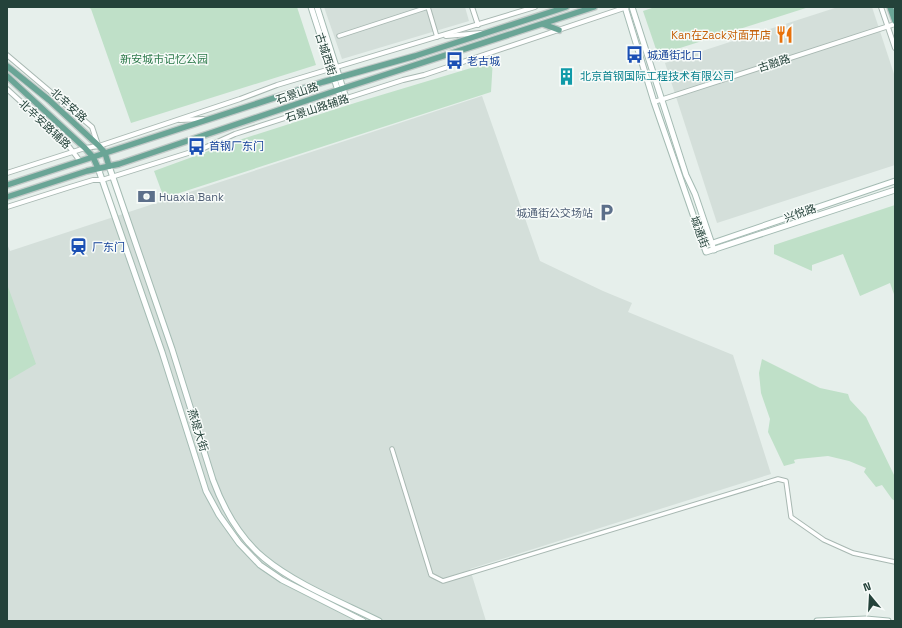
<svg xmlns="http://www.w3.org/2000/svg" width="902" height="628" viewBox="0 0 902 628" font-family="'Space Grotesk','Noto Sans SC',sans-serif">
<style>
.built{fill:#d4dfda}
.green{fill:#bfe0c8}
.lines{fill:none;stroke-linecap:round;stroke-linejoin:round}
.minor-casing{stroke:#a8b8b2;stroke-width:5.5}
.tertiary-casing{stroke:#a8b8b2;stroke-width:6}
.secondary-casing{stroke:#a4bbb3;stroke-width:7}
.primary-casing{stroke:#c2cac8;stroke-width:8}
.minor{stroke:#fff;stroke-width:3.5}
.tertiary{stroke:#fff;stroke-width:4}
.secondary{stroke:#fff;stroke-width:5}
.primary{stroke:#6aa596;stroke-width:5.5}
.labels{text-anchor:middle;stroke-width:3;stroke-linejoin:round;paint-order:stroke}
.food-label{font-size:11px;fill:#c56008;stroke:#f7fbf9;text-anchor:end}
.street-label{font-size:11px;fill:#24423a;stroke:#f7fbf9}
.transit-label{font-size:11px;fill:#164399;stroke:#f7fbf9;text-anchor:start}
.park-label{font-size:11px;fill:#2d7a4b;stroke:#f7fbf9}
.culture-label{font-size:11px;fill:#0d838f;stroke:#f7fbf9;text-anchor:start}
.service-label{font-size:11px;fill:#4e5e75;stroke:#f7fbf9;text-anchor:start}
</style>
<rect width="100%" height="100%" fill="#e6efeb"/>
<!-- built -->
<g class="built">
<polygon points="324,7 465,7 469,21 342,59"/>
<polygon points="838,7 872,7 895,77 895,165 717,223 665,63"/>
<polygon points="482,96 540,261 603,291 632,303 628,312 733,355 771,474 470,569 486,621 7,621 7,244 10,251"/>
</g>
<!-- green -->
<g class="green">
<polygon points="88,7 297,7 316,65 131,123 91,9"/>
<polygon points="655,7 809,7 658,55 643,11"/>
<polygon points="493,59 491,92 164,198 154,171 236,141 358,102 471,68"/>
<polygon points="895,205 895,297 890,283 860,296 843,254 812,265 812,271 774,254 774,245"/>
<polygon points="7,284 36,364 7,381"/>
<polygon points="762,359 820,388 848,394 850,400 866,417 895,477 895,501 892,499 882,485 876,487 864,472 866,468 849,461 828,456 798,459 794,460 795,463 784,466 768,432 770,419 761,393 759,373"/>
</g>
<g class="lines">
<defs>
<g id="minor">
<polyline points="428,7 437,37"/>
<polyline points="339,36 428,7"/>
<polyline points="392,449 431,575 443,581 778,479 786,481 791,517 824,540 853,553 895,562"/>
</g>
<g id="tertiary">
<polyline points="472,7 478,25"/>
<polyline points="881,7 895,48"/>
<polyline points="446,36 481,33"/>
<polyline points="7,55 92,127 98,145"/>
<polyline points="7,89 67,144 80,161"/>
<polyline points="654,102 895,24"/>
<polyline points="180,120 203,119"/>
<polyline points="7,173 85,148 99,146 240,99 277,85 535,7"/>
<polyline points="7,207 70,187 93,180 102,180 204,148 235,134 403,80 424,75 627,7"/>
</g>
<g id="secondary">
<polyline points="311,7 341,100"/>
<polyline points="317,7 346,98"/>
<polyline points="625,7 654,102 706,252 895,190"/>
<polyline points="632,7 686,175 695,194 714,250"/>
<path d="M 109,166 L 172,349 L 213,480 C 224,510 240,538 264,558 C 295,584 343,603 379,621"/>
<polyline points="98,168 162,352 206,491 219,515 239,543 260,565 282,580 363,621"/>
<polyline points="704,246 895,181"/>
<polyline points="817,621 866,619 888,621"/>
</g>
<g id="primary">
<polyline points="890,7 895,21"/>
<polyline points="543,24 559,30"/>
<polyline points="7,66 49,100 99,146 105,153 109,166"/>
<polyline points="7,76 85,148 93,157 98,168"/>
<polyline points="7,185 323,82 415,56 566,7"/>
<polyline points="7,197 87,171 119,164 338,90 594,7"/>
</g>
</defs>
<!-- minor casing -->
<use href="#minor" class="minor-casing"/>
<!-- tertiary casing -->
<use href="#tertiary" class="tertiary-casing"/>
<!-- secondary casing -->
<use href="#secondary" class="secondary-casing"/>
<!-- primary casing -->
<use href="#primary" class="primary-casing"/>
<!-- minor -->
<use href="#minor" class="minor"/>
<!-- tertiary -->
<use href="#tertiary" class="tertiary"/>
<!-- secondary -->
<use href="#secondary" class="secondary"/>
<!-- primary -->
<use href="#primary" class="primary"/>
</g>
<!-- icons -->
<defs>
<symbol id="restaurant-bare" viewBox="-9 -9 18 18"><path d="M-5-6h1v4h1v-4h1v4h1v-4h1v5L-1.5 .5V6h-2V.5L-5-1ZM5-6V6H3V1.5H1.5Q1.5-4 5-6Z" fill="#e8710a" stroke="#f7fbf9" stroke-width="2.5" paint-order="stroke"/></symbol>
<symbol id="bus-bare" viewBox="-9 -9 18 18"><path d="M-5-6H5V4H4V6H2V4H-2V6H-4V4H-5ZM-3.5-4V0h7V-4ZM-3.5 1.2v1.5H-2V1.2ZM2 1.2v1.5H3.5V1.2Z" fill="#1a4fb4" stroke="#f7fbf9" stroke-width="2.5" paint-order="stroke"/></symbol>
<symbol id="building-bare" viewBox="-9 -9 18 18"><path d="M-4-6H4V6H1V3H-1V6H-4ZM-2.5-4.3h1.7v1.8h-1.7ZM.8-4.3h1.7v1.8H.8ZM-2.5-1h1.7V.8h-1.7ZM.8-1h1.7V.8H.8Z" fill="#0f9aa8" stroke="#f7fbf9" stroke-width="2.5" paint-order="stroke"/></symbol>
<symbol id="bank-bare" viewBox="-9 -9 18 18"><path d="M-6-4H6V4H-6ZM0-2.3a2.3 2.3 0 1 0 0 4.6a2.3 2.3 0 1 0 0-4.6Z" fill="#5c6f8a" stroke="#f7fbf9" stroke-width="2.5" paint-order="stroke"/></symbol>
<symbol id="parking-bare" viewBox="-9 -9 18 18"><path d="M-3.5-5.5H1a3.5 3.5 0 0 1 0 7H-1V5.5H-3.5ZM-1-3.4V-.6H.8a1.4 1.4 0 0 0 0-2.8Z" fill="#5c6f8a" stroke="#f7fbf9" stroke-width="2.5" paint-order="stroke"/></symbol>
<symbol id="station-bare" viewBox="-9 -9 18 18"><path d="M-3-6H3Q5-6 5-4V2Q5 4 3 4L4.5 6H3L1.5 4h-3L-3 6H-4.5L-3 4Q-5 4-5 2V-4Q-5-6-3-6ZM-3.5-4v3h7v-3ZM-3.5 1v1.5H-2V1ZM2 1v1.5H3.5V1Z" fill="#1a4fb4" stroke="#f7fbf9" stroke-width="2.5" paint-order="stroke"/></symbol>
</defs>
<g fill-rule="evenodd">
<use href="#restaurant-bare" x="772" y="22" width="25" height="25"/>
<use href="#bus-bare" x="622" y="42" width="25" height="25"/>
<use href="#bus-bare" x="442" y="48" width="25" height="25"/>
<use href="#building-bare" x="554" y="64" width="25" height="25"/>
<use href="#bus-bare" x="184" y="134" width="25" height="25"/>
<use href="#bank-bare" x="134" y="184" width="25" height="25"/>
<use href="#parking-bare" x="594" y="200" width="25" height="25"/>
<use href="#station-bare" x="66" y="234" width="25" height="25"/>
</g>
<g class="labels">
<!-- food labels -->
<g class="food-label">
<text x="771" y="39">Kan在Zack对面开店</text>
</g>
<!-- street labels -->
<g class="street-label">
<text transform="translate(326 54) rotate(72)" y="4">古城西街</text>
<text transform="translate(774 63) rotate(-18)" y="4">古融路</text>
<text transform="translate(297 93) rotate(-19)" y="4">石景山路</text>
<text transform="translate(69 105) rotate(42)" y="4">北辛安路</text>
<text transform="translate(317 108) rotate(-18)" y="4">石景山路辅路</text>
<text transform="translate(45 124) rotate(43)" y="4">北辛安路辅路</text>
<text transform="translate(800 213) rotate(-19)" y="4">兴悦路</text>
<text transform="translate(700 232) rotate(70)" y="4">城通街</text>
<text transform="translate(198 430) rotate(73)" y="4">燕堤大街</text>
</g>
<!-- transit labels -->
<g class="transit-label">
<text x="647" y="59">城通街北口</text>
<text x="467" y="65">老古城</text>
<text x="209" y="150">首钢厂东门</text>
<text x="92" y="251">厂东门</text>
</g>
<!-- park labels -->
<g class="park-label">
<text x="164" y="63">新安城市记忆公园</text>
</g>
<!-- culture labels -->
<g class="culture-label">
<text x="580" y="80">北京首钢国际工程技术有限公司</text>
</g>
<!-- service labels -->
<g class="service-label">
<text x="159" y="201">Huaxia Bank</text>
<text x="593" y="217" text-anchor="end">城通街公交场站</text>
</g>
</g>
<!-- border -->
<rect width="902" height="628" fill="none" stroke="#24423a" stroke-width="16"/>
<!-- north arrow -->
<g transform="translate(870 596) rotate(342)" stroke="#f7fbf9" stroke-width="3" paint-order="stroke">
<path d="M0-3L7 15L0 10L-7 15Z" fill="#24423a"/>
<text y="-6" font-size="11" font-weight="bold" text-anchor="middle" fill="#24423a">N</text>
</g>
</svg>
